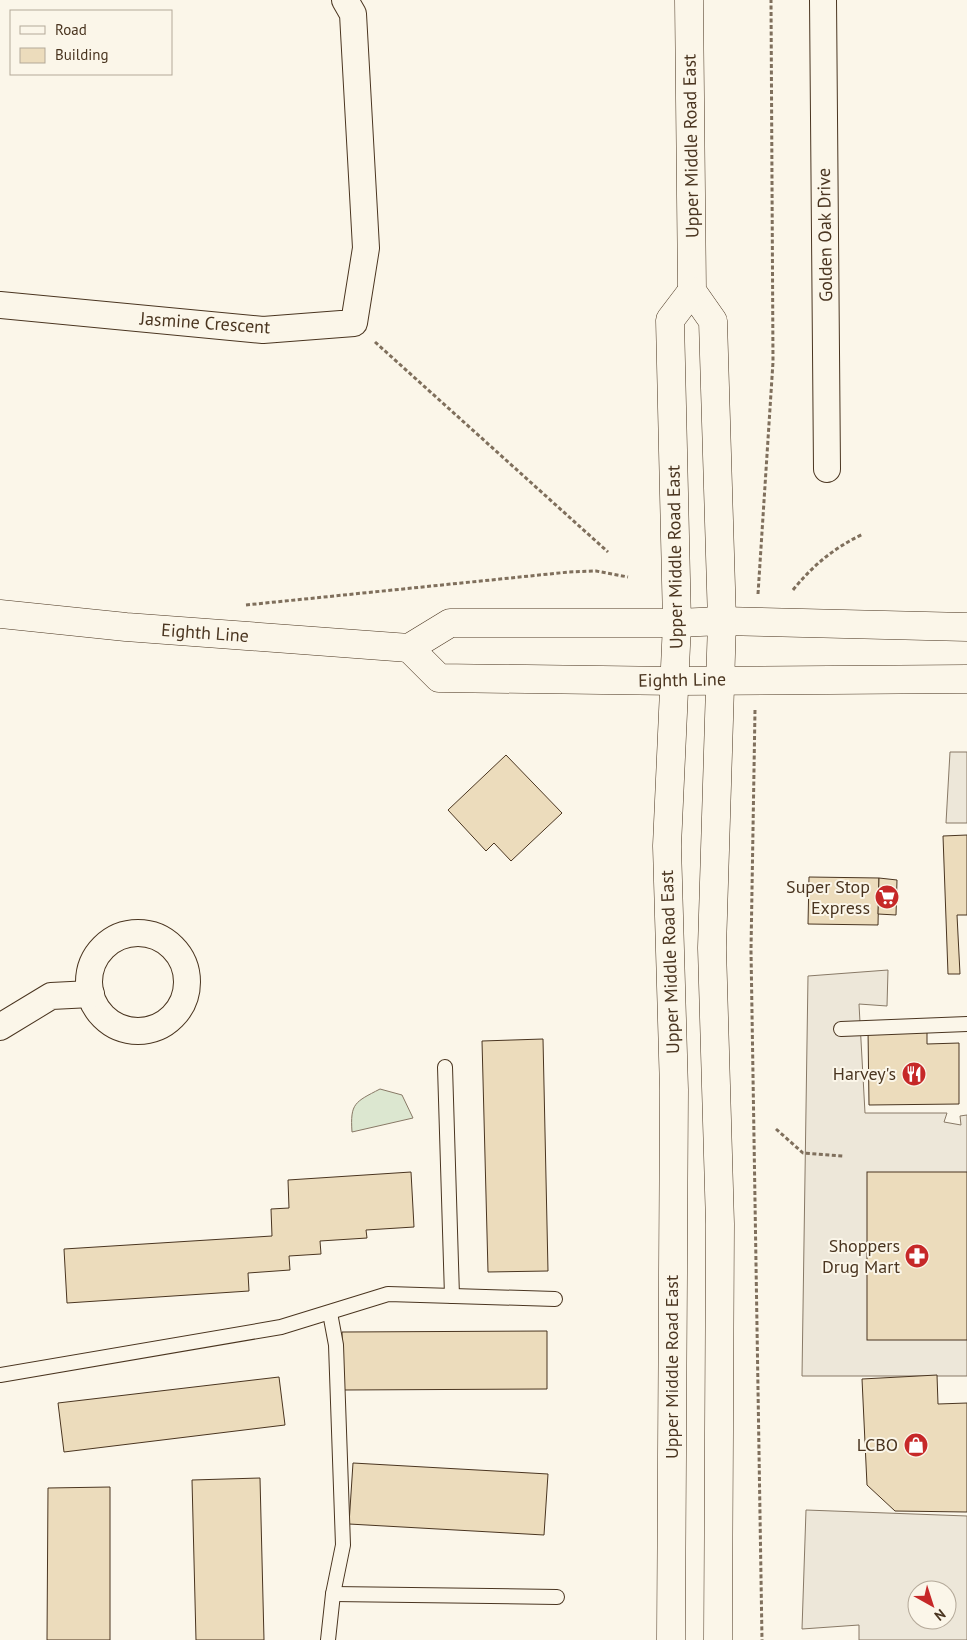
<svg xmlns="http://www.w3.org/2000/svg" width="967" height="1640" viewBox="0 0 967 1640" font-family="'PT Sans',sans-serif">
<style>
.green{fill:#dce7d0;stroke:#887966}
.parking{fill:#ede7d9;stroke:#887966;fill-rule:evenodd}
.building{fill:#ecdcbc;stroke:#4a3520}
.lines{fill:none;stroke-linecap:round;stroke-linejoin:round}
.service-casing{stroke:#4a3520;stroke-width:16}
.minor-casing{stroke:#4a3520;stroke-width:28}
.tertiary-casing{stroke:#4a3520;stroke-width:29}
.secondary-casing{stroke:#4a3520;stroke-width:29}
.path{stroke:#7f6f5c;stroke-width:3;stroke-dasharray:4 2.5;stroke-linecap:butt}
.service{stroke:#fbf6e9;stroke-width:14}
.minor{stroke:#fbf6e9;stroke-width:26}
.tertiary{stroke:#fbf6e9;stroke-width:28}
.secondary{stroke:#fbf6e9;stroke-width:28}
.labels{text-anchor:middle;stroke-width:4;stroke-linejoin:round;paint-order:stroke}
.street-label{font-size:18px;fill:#4a3520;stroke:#fbf6e9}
.poi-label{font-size:18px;fill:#4a3520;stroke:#fbf6e9;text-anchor:end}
</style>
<rect width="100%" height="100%" fill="#fbf6e9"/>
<!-- green -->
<path class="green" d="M 380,1089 L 402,1095 L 413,1118 L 352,1132 C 350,1103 355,1102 380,1089 Z"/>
<!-- parking -->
<g class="parking">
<polygon points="950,752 967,752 967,823 946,823"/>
<polygon points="888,970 887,1006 859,1004 865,1113 947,1113 944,1122 961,1125 960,1116 967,1115 967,1376 802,1376 808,976"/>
<path d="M 806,1510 L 967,1516 L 967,1640 L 859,1640 L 859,1625 L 802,1629 ZM 917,1590 L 947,1590 L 947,1620 L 917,1620 Z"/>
</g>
<!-- building -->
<g class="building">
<polygon points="506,755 562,813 511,861 494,843 486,851 448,810"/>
<polygon points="967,835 967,915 957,915 960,974 948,974 943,836"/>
<polygon points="809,877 879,878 878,925 808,924"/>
<polygon points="879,878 897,880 896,915 878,914"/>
<polygon points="927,1029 927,1044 959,1043 959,1104 869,1105 868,1030"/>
<polygon points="543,1039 548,1271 488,1272 482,1041"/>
<polygon points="411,1172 414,1227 366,1230 367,1238 320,1241 321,1254 289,1256 290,1270 248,1273 249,1291 67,1303 64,1249 272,1236 271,1209 289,1208 288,1180"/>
<rect x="867" y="1172" width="100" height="168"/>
<polygon points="547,1331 547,1389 343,1390 342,1332"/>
<polygon points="937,1375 938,1404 967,1403 967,1512 895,1511 867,1485 862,1379"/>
<polygon points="279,1377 285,1425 64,1452 58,1403"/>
<polygon points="353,1463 548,1474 544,1535 349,1524"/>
<polygon points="260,1478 264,1640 196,1640 192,1480"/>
<polygon points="110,1487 110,1640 47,1640 48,1488"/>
</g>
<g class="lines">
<defs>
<g id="service">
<polyline points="841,1029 967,1024"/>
<polyline points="445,1067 452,1296"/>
<polyline points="0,1375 281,1327 388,1294 555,1299"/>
<polyline points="333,1594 557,1597"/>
<polyline points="328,1640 333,1594 343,1545 336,1345 330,1313"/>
</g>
<g id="minor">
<polyline points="823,0 827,469"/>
<polyline points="0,305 263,330 354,323 366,248 353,14 345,0"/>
<circle cx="138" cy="982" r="49"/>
<polyline points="0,1027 51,996 91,994"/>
</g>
<g id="tertiary">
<polyline points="0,614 126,627 409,648 450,623 677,623 722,621 967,627"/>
<polyline points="409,648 439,678 676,681 967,679"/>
</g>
<g id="secondary">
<polyline points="689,0 692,291 713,321 722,621 712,948 720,1224 718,1640"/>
<polyline points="671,1640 674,1090 667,846 677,623 670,320 692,291"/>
</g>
</defs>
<!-- service casing -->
<use href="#service" class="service-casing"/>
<!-- minor casing -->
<use href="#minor" class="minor-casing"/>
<!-- tertiary casing -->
<use href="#tertiary" class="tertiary-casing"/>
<!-- secondary casing -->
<use href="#secondary" class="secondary-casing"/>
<!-- path -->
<g class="path">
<polyline points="375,342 608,552"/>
<path d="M 793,590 C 813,565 834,548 863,534"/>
<polyline points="758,594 773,362 771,0"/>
<polyline points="246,605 569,572 596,571 628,577"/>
<polyline points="755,710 751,950 762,1640"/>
<polyline points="776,1129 803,1153 843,1156"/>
</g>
<!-- service -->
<use href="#service" class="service"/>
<!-- minor -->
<use href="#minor" class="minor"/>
<!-- tertiary -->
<use href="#tertiary" class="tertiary"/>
<!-- secondary -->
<use href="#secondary" class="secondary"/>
</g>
<!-- icons -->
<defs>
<symbol id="supermarket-disc" viewBox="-11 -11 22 22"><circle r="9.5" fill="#c62828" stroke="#fbf6e9"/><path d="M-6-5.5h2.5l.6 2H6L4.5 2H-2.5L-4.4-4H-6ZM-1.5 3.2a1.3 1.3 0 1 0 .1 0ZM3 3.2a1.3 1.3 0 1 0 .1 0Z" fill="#fff"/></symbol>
<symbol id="restaurant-disc" viewBox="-11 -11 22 22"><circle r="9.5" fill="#c62828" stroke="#fbf6e9"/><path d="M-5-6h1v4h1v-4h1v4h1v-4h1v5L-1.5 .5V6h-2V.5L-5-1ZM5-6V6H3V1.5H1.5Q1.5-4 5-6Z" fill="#fff"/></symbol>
<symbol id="pharmacy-disc" viewBox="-11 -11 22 22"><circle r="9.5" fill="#c62828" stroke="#fbf6e9"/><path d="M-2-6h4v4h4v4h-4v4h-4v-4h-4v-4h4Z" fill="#fff"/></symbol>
<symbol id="shop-disc" viewBox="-11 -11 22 22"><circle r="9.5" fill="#c62828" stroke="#fbf6e9"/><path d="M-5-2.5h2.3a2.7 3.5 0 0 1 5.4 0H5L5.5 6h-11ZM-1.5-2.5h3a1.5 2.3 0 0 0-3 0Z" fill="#fff"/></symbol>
</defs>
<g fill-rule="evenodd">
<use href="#supermarket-disc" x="873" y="883" width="28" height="28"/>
<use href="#restaurant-disc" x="900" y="1060" width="28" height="28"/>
<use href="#pharmacy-disc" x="903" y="1242" width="28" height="28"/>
<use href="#shop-disc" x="902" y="1431" width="28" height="28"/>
</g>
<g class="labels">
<!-- street labels -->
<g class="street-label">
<text transform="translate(691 146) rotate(-91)" y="6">Upper Middle Road East</text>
<text transform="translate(825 235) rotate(-91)" y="6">Golden Oak Drive</text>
<text transform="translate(205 323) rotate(4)" y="6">Jasmine Crescent</text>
<text transform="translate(675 557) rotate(-91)" y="6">Upper Middle Road East</text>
<text transform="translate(205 633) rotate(4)" y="6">Eighth Line</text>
<text transform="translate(682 680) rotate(-1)" y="6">Eighth Line</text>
<text transform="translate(670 962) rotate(-92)" y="6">Upper Middle Road East</text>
<text transform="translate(672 1367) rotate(-90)" y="6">Upper Middle Road East</text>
</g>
<!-- poi labels -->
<g class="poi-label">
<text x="870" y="893">Super Stop<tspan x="870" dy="21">Express</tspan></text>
<text x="896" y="1080">Harvey's</text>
<text x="900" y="1252">Shoppers<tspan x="900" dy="21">Drug Mart</tspan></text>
<text x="898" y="1451">LCBO</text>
</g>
</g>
<!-- legend -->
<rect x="10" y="10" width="162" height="65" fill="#fbf6e9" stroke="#b4a999"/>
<rect x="20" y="26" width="25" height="8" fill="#fbf6e9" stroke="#b4a999"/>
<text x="55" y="35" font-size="15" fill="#4a3520">Road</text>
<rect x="20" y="48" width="25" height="15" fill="#ecdcbc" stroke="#b4a999"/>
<text x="55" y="60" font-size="15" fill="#4a3520">Building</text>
<!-- north arrow -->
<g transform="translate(932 1605) rotate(141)"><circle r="24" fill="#fbf6e9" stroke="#b4a999"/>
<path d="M0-4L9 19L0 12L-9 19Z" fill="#c62828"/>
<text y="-8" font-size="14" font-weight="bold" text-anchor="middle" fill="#4a3520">N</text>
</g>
</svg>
